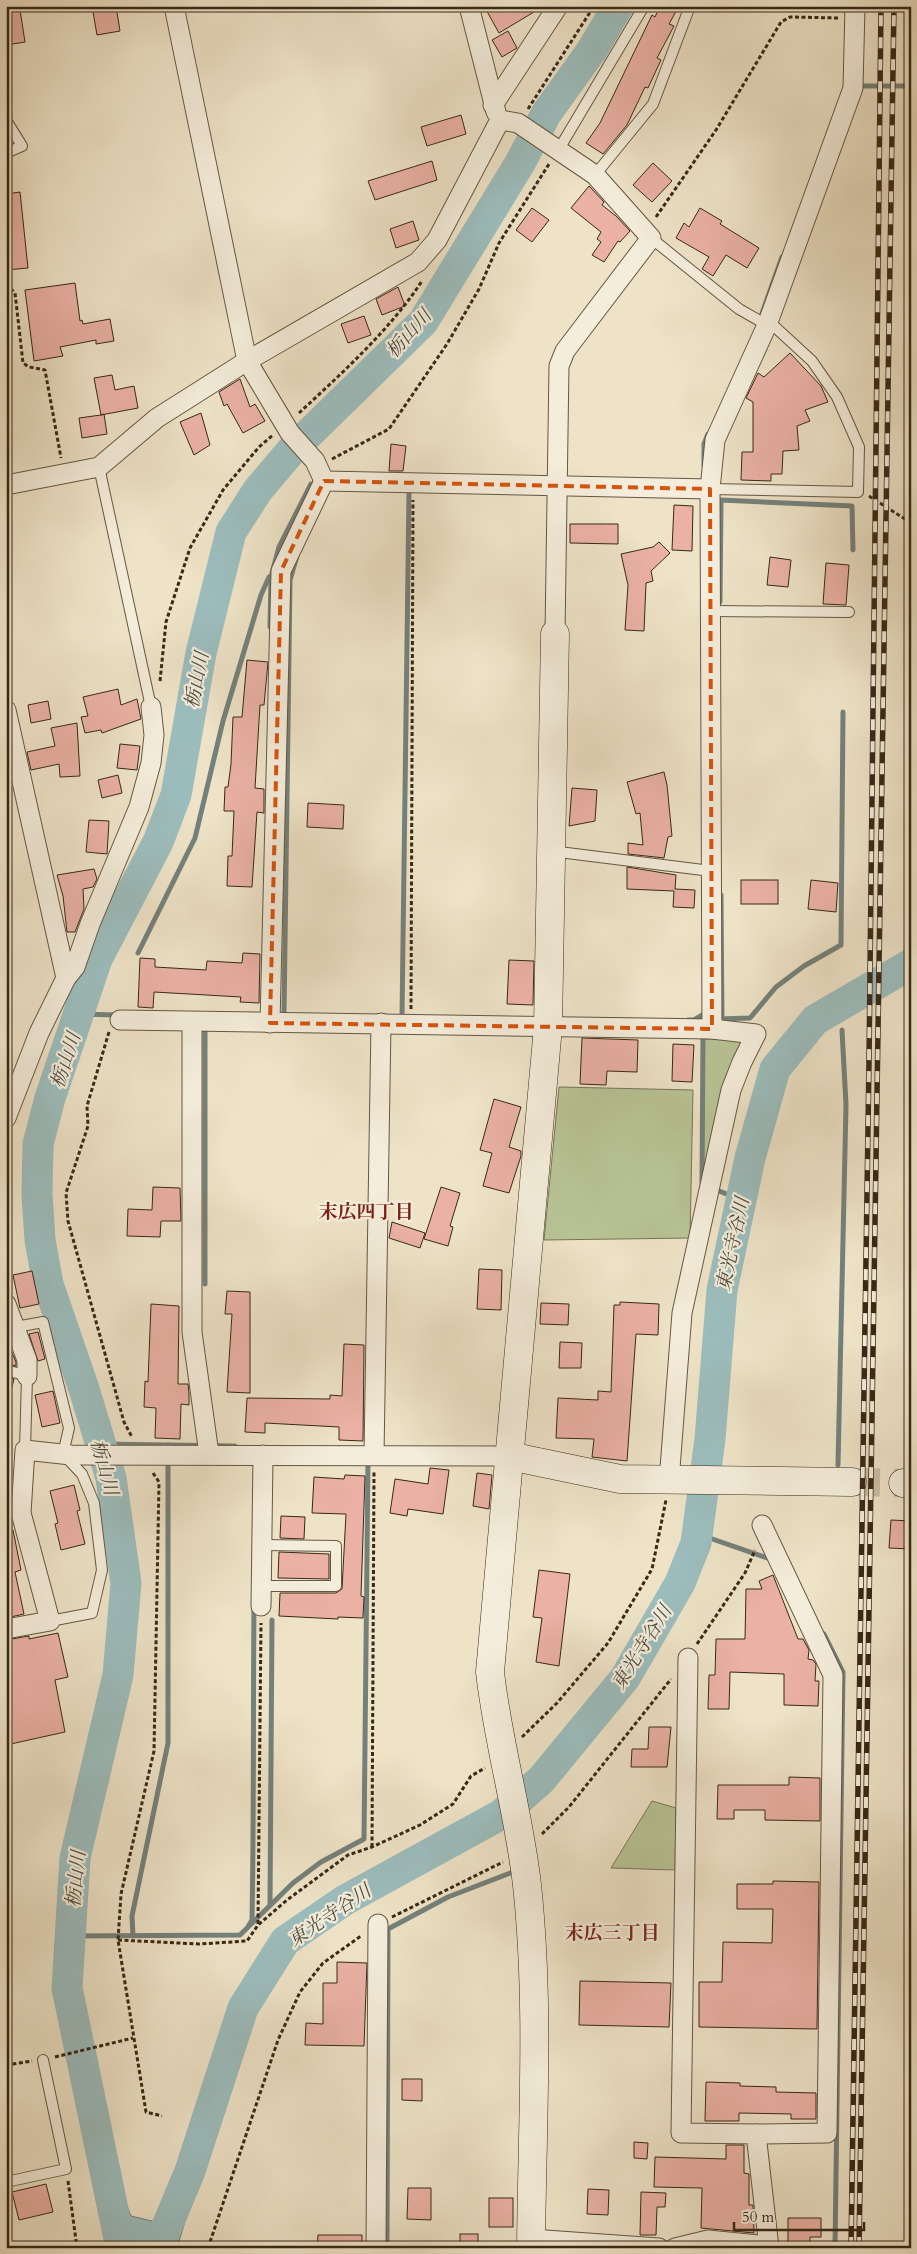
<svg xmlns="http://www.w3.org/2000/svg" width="917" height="2254" viewBox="0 0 917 2254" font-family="Cardo,'Noto Serif JP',serif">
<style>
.green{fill:#b8c496;stroke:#787656}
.water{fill:#9cbdbd;stroke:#74817b}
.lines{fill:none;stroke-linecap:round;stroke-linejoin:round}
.stream{stroke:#74817b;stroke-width:5}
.river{stroke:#9cbdbd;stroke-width:31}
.building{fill:#eab1a4;stroke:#372817}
.secondary-tunnel{stroke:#c9bea4;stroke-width:28;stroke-dasharray:28 14;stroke-linecap:butt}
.lane-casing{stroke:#655743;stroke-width:12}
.street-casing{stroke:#655743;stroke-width:21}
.secondary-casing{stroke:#372817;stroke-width:29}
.path{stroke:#372817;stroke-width:3;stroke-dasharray:4 2.5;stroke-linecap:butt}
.lane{stroke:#f4eddb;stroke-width:10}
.street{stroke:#f4eddb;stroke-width:19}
.secondary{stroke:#f4eddb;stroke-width:28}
.rail-casing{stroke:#372817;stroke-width:5.5}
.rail{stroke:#f4eddb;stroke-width:4;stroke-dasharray:11;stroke-linecap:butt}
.marked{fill:none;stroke:#d6540d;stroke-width:4;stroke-dasharray:10 6;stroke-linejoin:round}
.labels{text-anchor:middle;stroke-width:4.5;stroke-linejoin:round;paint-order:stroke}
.water-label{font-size:19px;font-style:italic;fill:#504d40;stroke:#f4eddb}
.neighbourhood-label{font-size:19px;font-weight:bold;fill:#7a1f14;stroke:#f4eddb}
</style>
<rect width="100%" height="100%" fill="#eee3c7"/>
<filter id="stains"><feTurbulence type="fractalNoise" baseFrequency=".004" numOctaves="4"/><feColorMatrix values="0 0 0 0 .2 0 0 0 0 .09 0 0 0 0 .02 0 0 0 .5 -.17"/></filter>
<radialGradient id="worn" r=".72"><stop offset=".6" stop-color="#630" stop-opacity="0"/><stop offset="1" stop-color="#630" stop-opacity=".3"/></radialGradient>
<!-- green -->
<g class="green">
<polygon points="744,1038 725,1091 702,1175 703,1039"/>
<polygon points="559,1087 693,1090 690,1238 544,1240"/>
<polygon points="652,1801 676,1808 675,1870 611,1868"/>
</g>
<!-- water -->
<polygon class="water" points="176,2183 196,2185 177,2248 107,2248 106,2196 123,2196 131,2216 156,2222"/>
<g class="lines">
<!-- stream -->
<g class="stream">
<polyline points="856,86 911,86"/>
<polyline points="759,322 782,257"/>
<polyline points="704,465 704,444 708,434"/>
<polyline points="720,602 721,500 852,506 853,550"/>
<polyline points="270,627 271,577 279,547 311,484"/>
<polyline points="721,895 722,1019"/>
<polyline points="138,953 195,838 223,721 261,595 269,577"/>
<polyline points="78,1014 117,1015"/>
<polyline points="284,1016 290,580 297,556"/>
<polyline points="402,1017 409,493"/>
<polyline points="719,1019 750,1018 776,987 804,966 841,945 843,712"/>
<polyline points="688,1020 694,1020 704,1014"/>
<polyline points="205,1026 205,1284"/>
<polyline points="702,1184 703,1033"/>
<polyline points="712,1188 741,1200"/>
<polyline points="101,1444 235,1446"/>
<polyline points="838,1465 846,1105 842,1030"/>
<polyline points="698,1534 773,1560"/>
<polyline points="824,1634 843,1672 835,2248"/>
<polyline points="270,1904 272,1620"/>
<path d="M 249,1925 L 252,1920 C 254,1816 253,1711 254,1607"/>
<polyline points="70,1936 240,1935 293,1883 321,1862 364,1839 368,1460"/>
<polyline points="133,1936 132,1916 168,1743 168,1445"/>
<polyline points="387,2248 388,1929 448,1897 513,1872"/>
</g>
<!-- river -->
<g class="river">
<polyline points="121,2248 67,1988 75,1858 118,1675 126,1583 111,1478 84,1389 48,1284 40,1240 37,1194 38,1144 50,1098 97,959 158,842 176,795 201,653 231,532 258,490 291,451 423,322 520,163 546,114 592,50 618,6"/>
<polyline points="158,2248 190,2171 243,2008 285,1941 345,1900 502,1814 541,1780 625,1678 680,1583 696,1543 710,1439 722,1290 750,1158 775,1069 815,1020 911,964"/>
</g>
</g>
<!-- building -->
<g class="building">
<polygon points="92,6 116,6 120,31 97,35"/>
<polygon points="484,6 544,6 499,33"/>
<polygon points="660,6 679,6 669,24 674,26 657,58 661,60 648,88 645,87 627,125 603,154 586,143 600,123 652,15 655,17"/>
<polygon points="20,10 25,42 6,45 6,12"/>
<polygon points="508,31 517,48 502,57 492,40"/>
<polygon points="461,115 466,134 427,146 421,127"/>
<polygon points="432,161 437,180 375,200 368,181"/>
<polygon points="653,163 672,181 652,202 633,185"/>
<polygon points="589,186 604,202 602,205 616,216 630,231 620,242 618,241 604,262 592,255 601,242 597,239 601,232 571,208"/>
<polygon points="20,192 28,268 6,270 6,240 10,239 6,194"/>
<polygon points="532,208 549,220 532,242 516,230"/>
<polygon points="700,208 722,221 720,224 759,248 747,268 726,255 713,276 702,269 709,257 676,238 684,223 689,227"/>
<polygon points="413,221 419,240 396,248 390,229"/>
<polygon points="75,283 80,321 82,320 83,324 110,319 114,341 96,344 96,340 60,347 63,356 34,361 25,290"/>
<polygon points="398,287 405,306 382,315 376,299"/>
<polygon points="364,316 371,335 348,343 341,324"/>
<polygon points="790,353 821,386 828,402 805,410 810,421 797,426 799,450 783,451 782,474 771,474 771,481 741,480 742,452 753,452 753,402 746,398 758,373 764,377"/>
<polygon points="112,375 115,390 134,386 138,408 101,415 104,414 107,434 82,438 79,418 101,415 94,378"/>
<polygon points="240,379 250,407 255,404 265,421 243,433 227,404 224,406 219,392"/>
<polygon points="201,413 210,445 194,455 180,422"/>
<polygon points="391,444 406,446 403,471 389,471"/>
<polygon points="674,505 693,506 692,551 672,550"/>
<polygon points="570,524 618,524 618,544 570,543"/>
<polygon points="659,542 670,553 651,571 653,581 646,583 644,631 625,630 628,585 621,554 653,547"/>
<polygon points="770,557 791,560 788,587 767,585"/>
<polygon points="826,563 849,565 846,605 823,604"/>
<polygon points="247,660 268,662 264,705 260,705 255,788 264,789 264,813 257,812 252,887 227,886 228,856 232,856 234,811 224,811 225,787 228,787 231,764 233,717 242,717"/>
<polygon points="118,689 121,705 137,699 141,719 102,733 101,730 85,733 81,717 88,716 83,697"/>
<polygon points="48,701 51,719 31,723 28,705"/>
<polygon points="77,723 80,776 60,777 59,764 31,770 27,752 55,746 51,728"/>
<polygon points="120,744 140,746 137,770 117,768"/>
<polygon points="664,772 667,785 672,836 668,837 664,858 628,854 628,843 643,845 640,813 636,814 627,782"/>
<polygon points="118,775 122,793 102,798 98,780"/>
<polygon points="572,788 597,790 595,821 569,826"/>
<polygon points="308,803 344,805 343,829 307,827"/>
<polygon points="89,820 109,821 107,854 86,852"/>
<polygon points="627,867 676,875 675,889 695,890 694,908 673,907 674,891 627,889"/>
<polygon points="94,869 97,879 93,887 83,889 84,909 75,932 67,932 63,896 57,875"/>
<rect x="741" y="880" width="37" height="24"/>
<polygon points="811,880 838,883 836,912 808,909"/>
<polygon points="243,953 260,954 259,1003 240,1002 241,997 154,992 153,1008 138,1007 140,958 155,959 155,967 206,970 207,961 242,963"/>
<polygon points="509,960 534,961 533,1005 507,1004"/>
<polygon points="582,1038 638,1040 637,1072 607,1071 606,1085 580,1084"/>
<polygon points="673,1044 694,1045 692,1082 672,1081"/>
<polygon points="494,1099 521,1107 509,1147 521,1151 521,1156 509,1193 483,1186 492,1153 480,1150"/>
<polygon points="153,1187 180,1188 181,1221 161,1221 160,1237 127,1236 128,1209 152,1210"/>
<polygon points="441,1187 460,1193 450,1226 453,1227 448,1246 424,1239"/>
<polygon points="392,1222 425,1233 420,1248 389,1238"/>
<polygon points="479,1269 502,1270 501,1310 477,1309"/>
<polygon points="32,1271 39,1304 20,1308 13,1275"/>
<polygon points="227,1291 250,1292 250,1393 227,1392 232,1314 225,1314"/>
<polygon points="620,1302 659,1304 658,1335 636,1334 627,1461 592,1457 594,1439 556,1438 558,1398 598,1400 598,1391 611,1392 614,1305 620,1305"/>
<polygon points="541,1303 569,1304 568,1325 540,1324"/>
<polygon points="151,1304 179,1306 178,1384 188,1384 189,1393 189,1405 181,1404 180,1439 155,1438 156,1408 144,1407 145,1381 148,1382"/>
<polygon points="38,1332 45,1359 38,1361 29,1334"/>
<polygon points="6,1339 16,1362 16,1366 6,1363"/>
<polygon points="560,1342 582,1343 581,1368 559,1368"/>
<polygon points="344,1344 364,1345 363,1441 339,1440 339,1427 265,1423 265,1433 245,1432 247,1398 330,1399 330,1395 342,1396"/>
<polygon points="6,1377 14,1379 11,1391 6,1390"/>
<polygon points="53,1391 60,1423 42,1427 35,1395"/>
<polygon points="430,1468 449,1470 443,1514 408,1509 407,1516 390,1513 395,1479 428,1484"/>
<polygon points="477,1473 492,1475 489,1509 473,1506"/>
<polygon points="345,1475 365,1476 361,1596 364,1597 363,1618 338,1617 338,1619 279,1616 280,1593 336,1593 342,1589 346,1514 312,1513 314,1477 344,1479"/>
<polygon points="74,1485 80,1510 77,1511 85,1544 61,1550 55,1524 58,1523 50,1491"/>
<polygon points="281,1516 305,1517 304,1539 280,1538"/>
<polygon points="891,1520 911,1521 911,1549 889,1548"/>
<polygon points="13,1530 21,1570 15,1572 24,1614 6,1618 6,1531"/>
<polygon points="279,1552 329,1554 329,1579 278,1578"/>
<polygon points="539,1570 570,1574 559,1666 536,1662 542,1618 533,1617"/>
<polygon points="773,1575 798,1639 803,1639 809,1650 808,1659 813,1660 816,1664 815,1681 819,1681 818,1706 784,1705 784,1674 730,1672 729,1709 708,1709 709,1675 715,1675 716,1639 745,1639 746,1589 762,1589 759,1581"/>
<polygon points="58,1633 68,1677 55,1680 65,1732 6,1745 6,1640 29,1636 29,1639"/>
<polygon points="649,1727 671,1727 667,1767 631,1767 632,1749 648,1749"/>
<polygon points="789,1777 820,1778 820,1821 765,1820 765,1810 734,1810 734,1819 717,1819 718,1785 789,1785"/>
<polygon points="773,1881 819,1882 817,2029 699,2027 699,1982 722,1982 723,1942 772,1943 773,1909 737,1909 737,1884 773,1884"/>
<polygon points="337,1962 367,1963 364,2046 305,2045 306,2023 323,2024 323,1983 337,1983"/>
<polygon points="580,1981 671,1983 669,2027 579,2025"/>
<polygon points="402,2079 422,2079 422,2101 402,2100"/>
<polygon points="706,2082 740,2083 740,2086 776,2087 776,2092 816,2093 816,2119 791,2119 791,2114 739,2113 739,2121 705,2121"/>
<polygon points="634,2142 648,2143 647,2159 634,2158"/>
<polygon points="726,2145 744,2145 744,2173 749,2174 749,2205 753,2205 754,2233 701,2228 702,2188 654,2187 655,2157 726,2159"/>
<polygon points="46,2184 53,2212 19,2220 12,2192"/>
<polygon points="408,2188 431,2188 431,2220 407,2219"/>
<polygon points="588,2189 609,2190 608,2215 587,2214"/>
<polygon points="641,2192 666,2193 665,2207 657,2207 656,2235 640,2235"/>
<rect x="489" y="2198" width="24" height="29"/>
<polygon points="788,2218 821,2218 821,2237 810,2237 810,2248 788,2248"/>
<rect x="460" y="2234" width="18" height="14"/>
<polygon points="318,2235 362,2235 362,2248 317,2248"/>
</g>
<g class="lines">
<!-- secondary-tunnel -->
<polyline class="secondary-tunnel" points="852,1482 903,1483"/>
<defs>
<g id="lane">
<polyline points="6,120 22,146 6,153"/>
<polyline points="559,149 644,6"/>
<polyline points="595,175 653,104 690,6"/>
<polyline points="651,238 739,309 767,325 775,327 812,361 837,397 859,447 858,492 710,489"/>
<polyline points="99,467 151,707"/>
<polyline points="710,611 849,612"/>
<polyline points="551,851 711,871"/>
<polyline points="16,1327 43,1322 69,1428 63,1454 82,1474 94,1503 102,1570 92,1613 50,1621"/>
<polyline points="6,1370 27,1376 25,1450"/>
<polyline points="261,1586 336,1586 336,1546 262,1545"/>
<polyline points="6,2182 66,2169 43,2060"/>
</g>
<g id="street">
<polyline points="174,6 247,361 290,433 315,461 324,481"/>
<polyline points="469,6 496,112"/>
<polyline points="493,105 558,6"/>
<polyline points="500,120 518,123 595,175 651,238 565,351 559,366 555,634"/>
<polyline points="324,481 710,489"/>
<polyline points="6,485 99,467 157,418 247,361 418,262 437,240 500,120"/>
<polyline points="6,710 66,978"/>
<polyline points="120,1020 712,1029 756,1034 742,1062 731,1090 682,1313 669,1481"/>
<polyline points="192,1023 192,1332 209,1454"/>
<polyline points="270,1023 281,571 324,481"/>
<polyline points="712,1029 710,489 715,440 767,325 853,88 855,6"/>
<polyline points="6,1118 39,1033 66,978 75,967 90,924 139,807 151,763 154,735 151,707"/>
<polyline points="6,1304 27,1360 27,1376"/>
<polyline points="374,1455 381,1023"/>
<polyline points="261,1606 263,1455"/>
<polyline points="6,1629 50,1621 21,1513 25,1450 71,1455 509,1456"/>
<polyline points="688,1658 681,2133 756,2134 769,2248"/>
<polyline points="756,2134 827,2133 833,1675 762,1525"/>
<polyline points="531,2239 659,2248"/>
<polyline points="376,2248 378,1924"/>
<polyline points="675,2248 708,2240 768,2246"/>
</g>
<g id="secondary">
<polyline points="509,1456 620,1479 852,1482"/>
<polyline points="903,1483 911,1484"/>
<path d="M 531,2248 C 532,2127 540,2005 527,1885 C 519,1813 498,1744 490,1672 L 548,1027 L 555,634"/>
</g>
</defs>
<!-- lane casing -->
<use href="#lane" class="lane-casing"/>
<!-- street casing -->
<use href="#street" class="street-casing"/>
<!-- secondary casing -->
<use href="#secondary" class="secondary-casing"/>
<!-- path -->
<g class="path">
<polyline points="528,109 594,6"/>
<polyline points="656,217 716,130 781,22 790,17 839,18"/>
<polyline points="6,284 15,293 23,363 29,367 45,370 61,458"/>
<path d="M 299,413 C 342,373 389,331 422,281"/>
<polyline points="332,459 389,429 447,344 479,289 499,243 549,164"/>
<polyline points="908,486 911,486"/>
<polyline points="869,496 905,519 911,526"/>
<polyline points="160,681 166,622 190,548 223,490 259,447 273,435"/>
<polyline points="411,1009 413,500"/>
<polyline points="109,1032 87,1106 88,1126 66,1193 68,1221 124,1422 132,1437"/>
<polyline points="153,1473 159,1482 154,1751 121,1894 118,1940 146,2112 162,2116"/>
<polyline points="697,1644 745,1573 755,1550"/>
<polyline points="522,1737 557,1703 608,1643 652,1569 666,1500"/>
<polyline points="542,1834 569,1807 671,1679"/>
<polyline points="372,1847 374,1472"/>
<polyline points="392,1917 503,1862"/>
<polyline points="258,1924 261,1623"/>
<polyline points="118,1940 199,1944 247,1941 258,1925 287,1900 348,1855 372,1847 420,1825 453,1804 471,1776 485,1768"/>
<polyline points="55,2057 133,2038"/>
<polyline points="6,2065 32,2061"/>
<polyline points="68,2181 77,2248"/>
<polyline points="208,2248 278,2040 300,1992 323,1963 361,1936"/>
</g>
<!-- lane -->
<use href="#lane" class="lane"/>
<!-- street -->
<use href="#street" class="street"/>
<!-- secondary -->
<use href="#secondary" class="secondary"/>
<defs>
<g id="rail">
<polyline points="851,2248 869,1061 881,6"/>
<polyline points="859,2248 894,6"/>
</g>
</defs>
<!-- rail casing -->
<use href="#rail" class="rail-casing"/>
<!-- rail -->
<use href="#rail" class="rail"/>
</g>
<!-- marked area -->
<path class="marked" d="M 324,481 L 710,489 L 712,1029 L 270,1023 L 281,571 Z"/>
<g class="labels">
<!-- water labels -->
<g class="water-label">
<text transform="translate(408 333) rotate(-48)" y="7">栃山川</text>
<text transform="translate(196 680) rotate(-79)" y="7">栃山川</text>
<text transform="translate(65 1060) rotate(-72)" y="7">栃山川</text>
<text transform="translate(732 1244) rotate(-78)" y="7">東光寺谷川</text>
<text transform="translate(105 1467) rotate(75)" y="7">栃山川</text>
<text transform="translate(641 1647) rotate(-58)" y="7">東光寺谷川</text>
<text transform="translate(75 1879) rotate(-84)" y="7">栃山川</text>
<text transform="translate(329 1915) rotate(-34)" y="7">東光寺谷川</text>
</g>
<!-- neighbourhood labels -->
<g class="neighbourhood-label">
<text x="366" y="1218">末広四丁目</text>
<text x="612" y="1939">末広三丁目</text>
</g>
</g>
<!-- margin -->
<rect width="917" height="2254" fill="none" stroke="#eee3c7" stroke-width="25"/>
<rect x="8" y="8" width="902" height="2239" fill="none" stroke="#372817" stroke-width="2.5"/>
<rect x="12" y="12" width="892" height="2229" fill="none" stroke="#372817"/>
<!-- scale -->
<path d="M734 2222v8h130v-8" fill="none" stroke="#372817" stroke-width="2.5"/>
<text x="742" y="2222" font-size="15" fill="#372817" stroke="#f4eddb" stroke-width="4" paint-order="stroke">50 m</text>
<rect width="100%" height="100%" filter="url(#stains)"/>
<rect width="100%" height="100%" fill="url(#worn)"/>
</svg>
